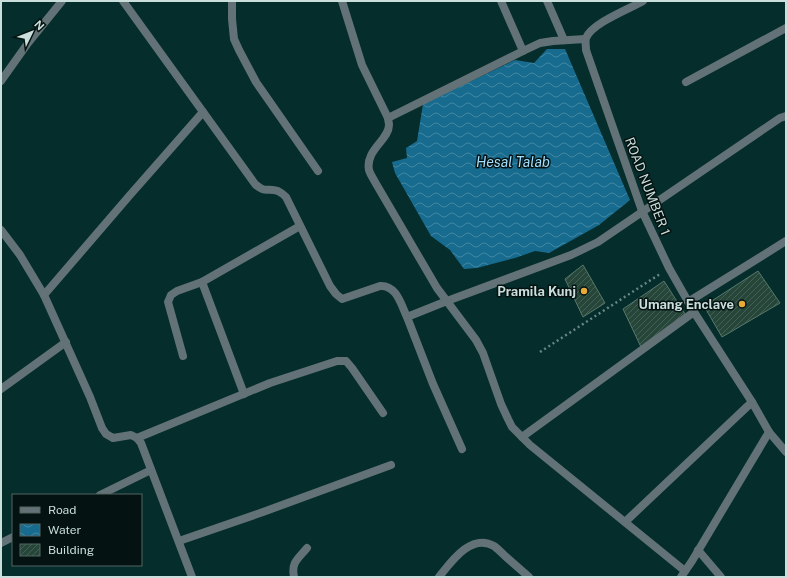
<svg xmlns="http://www.w3.org/2000/svg" width="787" height="578" viewBox="0 0 787 578" font-family="'Public Sans',sans-serif">
<style>
.water{fill:url(#water-waves)}
.building{fill:url(#building-hatch);stroke:#58796b}
.lines{fill:none;stroke-linecap:round;stroke-linejoin:round}
.path{stroke:#688684;stroke-width:2.5;stroke-dasharray:2 3;stroke-linecap:butt}
.street{stroke:#637276;stroke-width:8}
.poi-dot{fill:#e8ab37;stroke:#041311;stroke-width:1.5}
.labels{text-anchor:middle;stroke-width:3;stroke-linejoin:round;paint-order:stroke}
.street-label{font-size:13px;fill:#cadedc;stroke:#041311}
.poi-label{font-size:13px;font-weight:bold;fill:#cadedc;stroke:#041311;text-anchor:end}
.water-label{font-size:14px;font-style:italic;fill:#a3defe;stroke:#041311}
</style>
<defs>
<pattern id="water-waves" width="16" height="10" patternUnits="userSpaceOnUse"><rect width="16" height="10" fill="#176b8f"/><path d="M0 5q4-4 8 0t8 0" fill="none" stroke="#4287a3"/></pattern>
<pattern id="building-hatch" width="6" height="6" patternUnits="userSpaceOnUse"><rect width="6" height="6" fill="#26463a"/><path d="M-1 1l2-2M0 6l6-6M5 7l2-2" fill="none" stroke="#446056"/></pattern>
</defs>
<rect width="100%" height="100%" fill="#052d2b"/>
<!-- water -->
<polygon class="water" points="547,49 565,49 630,200 599,225 549,253 535,251 515,258 477,268 464,269 450,250 431,236 395,173 392,162 407,158 406,148 417,141 423,104 515,60 534,63"/>
<!-- building -->
<g class="building">
<polygon points="583,265 605,303 583,317 565,279"/>
<polygon points="758,271 780,303 722,337 704,306"/>
<polygon points="664,281 685,314 641,347 623,309"/>
</g>
<g class="lines">
<!-- path -->
<polyline class="path" points="540,352 660,274"/>
<!-- street -->
<g class="street">
<path d="M 123,1 L 255,184 C 266,194 267,187 278,191 C 282,193 284,195 286,197 L 330,286 L 336,294 L 342,299 L 380,286 C 397,285 401,305 407,317 L 447,301 L 571,255 L 598,242 L 780,118 L 786,116"/>
<polyline points="232,1 232,19 234,39 239,50 256,82 318,171"/>
<path d="M 342,1 L 362,65 L 388,118 C 388,120 389,122 389,125 C 389,140 365,150 369,170 C 370,174 373,178 375,182 L 437,288 L 476,340 L 483,353 L 501,404 L 508,419 L 512,427 L 530,445 L 685,571"/>
<polyline points="501,1 523,51"/>
<polyline points="547,1 564,40"/>
<path d="M 643,1 C 629,9 592,23 586,38 C 585,41 586,46 586,50 L 642,211 L 669,268 L 694,312 L 752,402 L 769,432 L 786,452"/>
<polyline points="1,81 28,43 62,1"/>
<polyline points="686,82 786,28"/>
<polyline points="388,118 523,51 540,43 553,41 585,39"/>
<polyline points="1,230 20,255 44,295 90,397 102,428 106,434 113,438 131,435 137,438 141,443 192,577"/>
<polyline points="44,295 130,195 203,112"/>
<polyline points="688,302 786,241"/>
<polyline points="407,317 433,384 462,449"/>
<polyline points="183,356 168,302 171,295 177,291 202,282"/>
<polyline points="1,389 66,342"/>
<polyline points="244,394 202,282 300,226"/>
<polyline points="522,437 694,312"/>
<polyline points="137,438 270,383 337,361 346,361 352,368 383,413"/>
<polyline points="100,495 151,470"/>
<polyline points="625,522 752,402"/>
<polyline points="179,541 263,512 391,465"/>
<polyline points="1,543 13,537"/>
<polyline points="698,550 721,577"/>
<path d="M 294,577 C 291,562 298,559 307,548"/>
<path d="M 439,577 C 451,562 471,533 494,546 C 498,549 502,553 505,556 C 513,563 521,570 529,577"/>
<polyline points="681,577 692,561 769,432"/>
</g>
</g>
<!-- markers -->
<g class="poi-dot">
<circle cx="584" cy="291" r="4"/>
<circle cx="742" cy="304" r="4"/>
</g>
<g class="labels">
<!-- street labels -->
<g class="street-label">
<text transform="translate(648 186) rotate(69)" y="5">ROAD NUMBER 1</text>
</g>
<!-- poi labels -->
<g class="poi-label">
<text x="576" y="296">Pramila Kunj</text>
<text x="734" y="309">Umang Enclave</text>
</g>
<!-- water labels -->
<g class="water-label">
<text x="513" y="167">Hesal Talab</text>
</g>
</g>
<!-- border -->
<rect width="787" height="578" fill="none" stroke="#cadedc" stroke-width="4"/>
<!-- legend -->
<rect x="12" y="494" width="130" height="72" fill="#041311" stroke="#536462"/>
<rect x="20" y="507" width="20" height="6" fill="#637276" stroke="#536462"/>
<text x="48" y="514" font-size="12" fill="#cadedc">Road</text>
<rect x="20" y="524" width="20" height="12" fill="url(#water-waves)" stroke="#536462"/>
<text x="48" y="534" font-size="12" fill="#cadedc">Water</text>
<rect x="20" y="544" width="20" height="12" fill="url(#building-hatch)" stroke="#536462"/>
<text x="48" y="554" font-size="12" fill="#cadedc">Building</text>
<!-- north arrow -->
<g transform="translate(32 32) rotate(47)" stroke="#041311" stroke-width="3" paint-order="stroke">
<path d="M0-3L7 15L0 10L-7 15Z" fill="#cadedc"/>
<text y="-6" font-size="11" font-weight="bold" text-anchor="middle" fill="#cadedc">N</text>
</g>
</svg>
